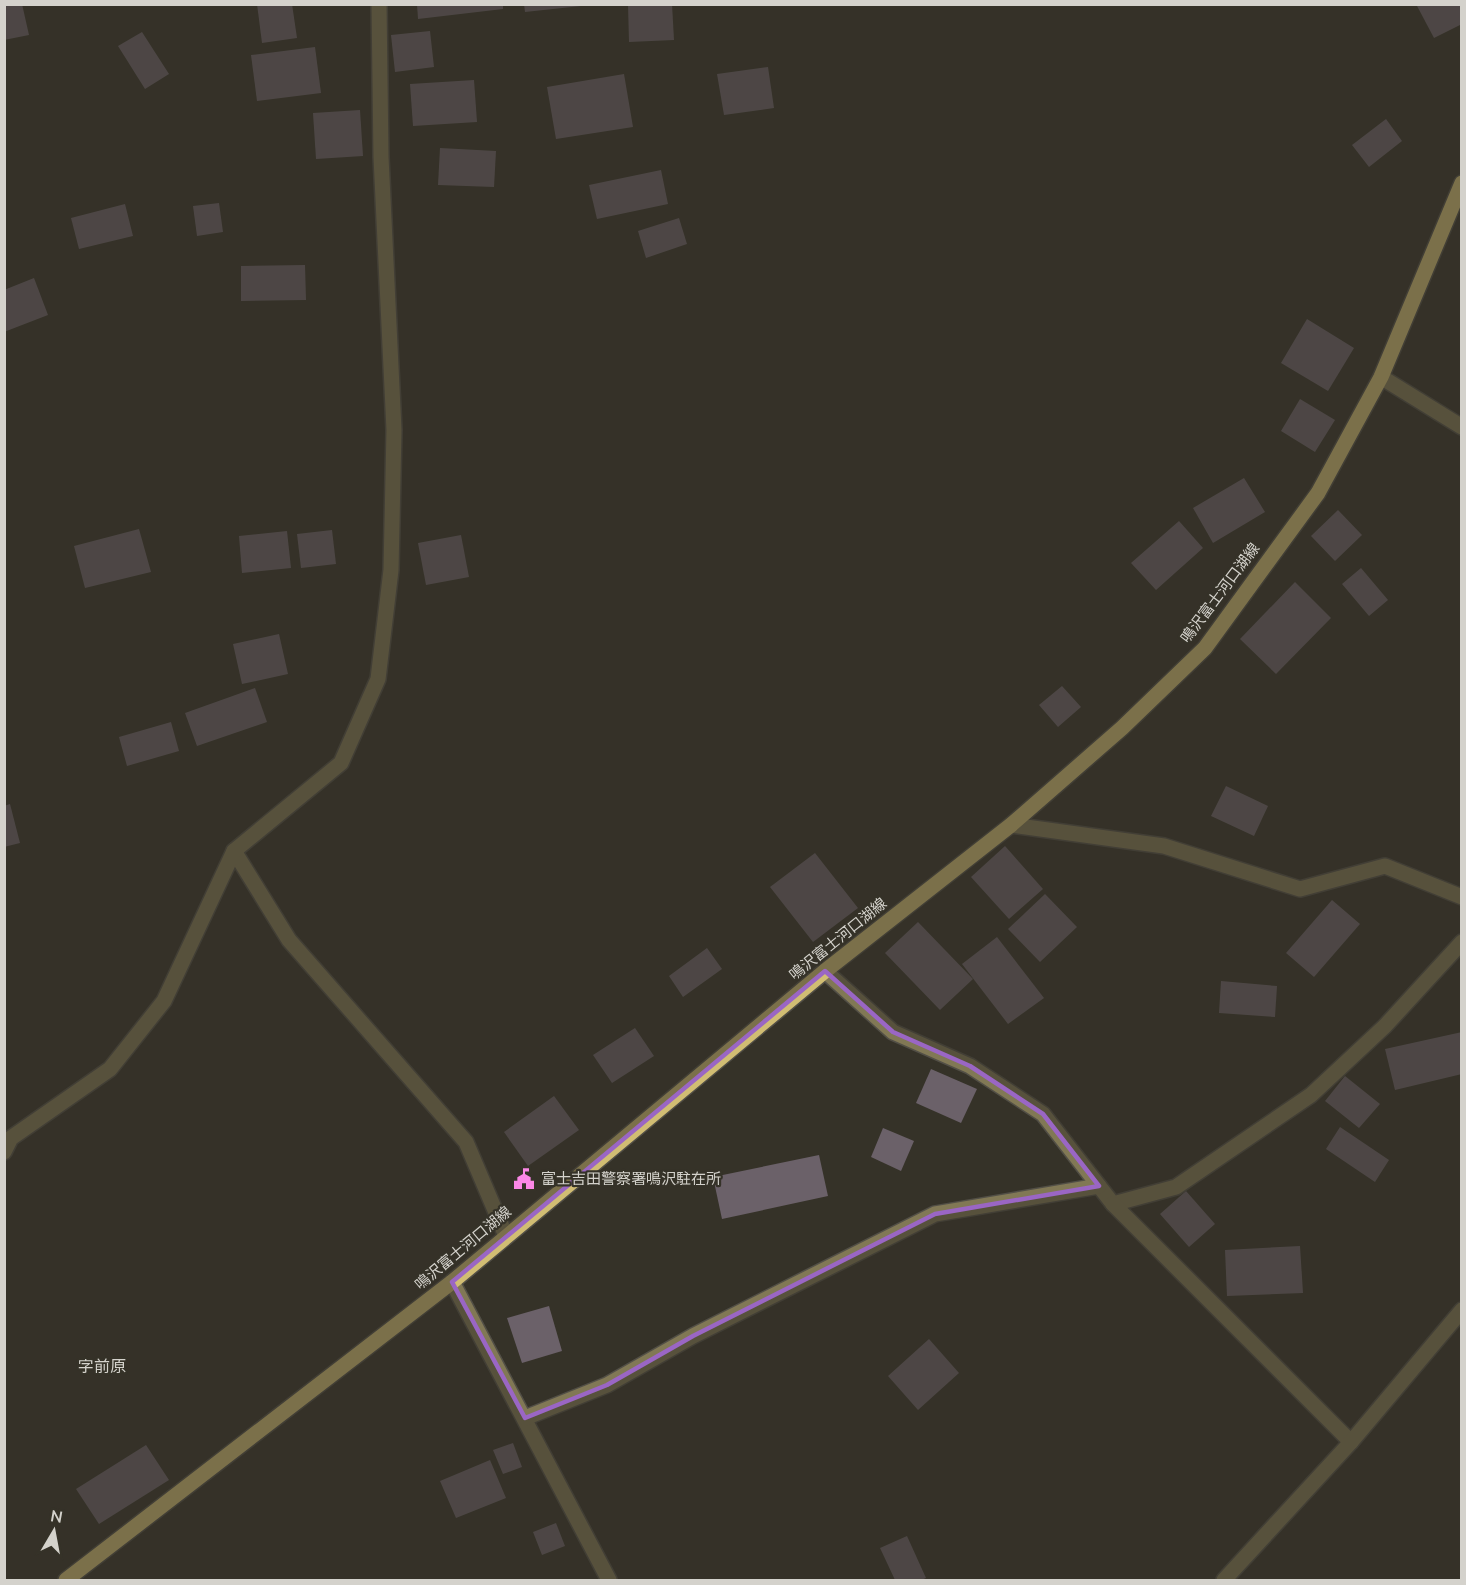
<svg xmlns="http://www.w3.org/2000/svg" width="1466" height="1585" viewBox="0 0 1466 1585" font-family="'Nunito Sans','Noto Sans JP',sans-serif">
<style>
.building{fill:#6b6169}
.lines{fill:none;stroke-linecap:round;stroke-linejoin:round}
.minor-casing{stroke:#524f46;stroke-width:18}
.major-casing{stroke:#524f46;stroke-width:18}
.minor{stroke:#817855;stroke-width:15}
.major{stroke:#d1bd73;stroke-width:15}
.marked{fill:none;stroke:#9a66c4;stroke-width:4.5;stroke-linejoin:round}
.labels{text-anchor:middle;stroke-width:4.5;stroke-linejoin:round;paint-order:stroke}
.street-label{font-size:15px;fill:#d4d2cc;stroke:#353228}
.poi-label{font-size:15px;fill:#d4d2cc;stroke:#353228;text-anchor:start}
.neighbourhood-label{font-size:16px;fill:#d4d2cc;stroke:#353228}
</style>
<rect width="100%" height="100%" fill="#353228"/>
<!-- building -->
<g class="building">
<polygon points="4,4 22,4 29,35 4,40"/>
<polygon points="257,4 292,4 297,38 262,43"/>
<polygon points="417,4 503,4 503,9 418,19"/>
<polygon points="524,4 581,4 581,6 525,12"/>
<polygon points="628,4 672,4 674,40 629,42"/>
<polygon points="1416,4 1462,4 1462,24 1434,38"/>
<polygon points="430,31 434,67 395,72 391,35"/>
<polygon points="142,32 169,74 145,89 118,46"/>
<polygon points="315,47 321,93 257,101 251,55"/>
<polygon points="768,67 774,108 724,115 717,74"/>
<polygon points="624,74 633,127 556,139 547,87"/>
<polygon points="474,80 477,122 413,126 410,84"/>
<polygon points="360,110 363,156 316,159 313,113"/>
<polygon points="1386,119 1402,141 1369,167 1352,145"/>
<polygon points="440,148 496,151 494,187 438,185"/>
<polygon points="661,170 668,204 597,219 589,185"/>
<polygon points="219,203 223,232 197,236 193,206"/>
<polygon points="125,204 133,236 79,249 71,218"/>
<polygon points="679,218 687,244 646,258 638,231"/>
<polygon points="305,265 306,300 241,301 241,266"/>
<polygon points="34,278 48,315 4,332 4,290"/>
<polygon points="1307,319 1354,348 1328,391 1281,363"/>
<polygon points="1300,399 1335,420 1315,452 1281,431"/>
<polygon points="1244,478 1265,512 1213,543 1193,508"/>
<polygon points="1338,510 1362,535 1335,561 1311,536"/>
<polygon points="1179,521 1203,548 1156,590 1131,563"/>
<polygon points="139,529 151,572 85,588 74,546"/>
<polygon points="332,530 336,564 301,568 297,534"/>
<polygon points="287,531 291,568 242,573 239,536"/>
<polygon points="461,535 469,577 426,585 418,543"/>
<polygon points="1361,568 1388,600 1369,616 1342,584"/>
<polygon points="1295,582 1331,618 1276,674 1240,639"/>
<polygon points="279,634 288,674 242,684 233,644"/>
<polygon points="1062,686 1081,707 1058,727 1039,705"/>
<polygon points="255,688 267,722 197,746 185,713"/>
<polygon points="171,722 179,751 127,766 119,737"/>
<polygon points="1226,786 1268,806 1254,836 1211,816"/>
<polygon points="10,804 20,843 4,847 4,806"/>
<polygon points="1005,846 1043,889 1009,919 971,877"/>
<polygon points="815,853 858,908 813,942 770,887"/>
<polygon points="1045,894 1077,927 1040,962 1008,929"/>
<polygon points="1332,900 1360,924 1314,977 1286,953"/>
<polygon points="918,922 973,979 940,1010 885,953"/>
<polygon points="997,937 1044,998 1008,1024 962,964"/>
<polygon points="707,948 722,969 683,997 669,976"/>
<polygon points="1221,981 1277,986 1275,1017 1219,1013"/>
<polygon points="635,1028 654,1056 612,1083 593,1055"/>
<polygon points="1462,1032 1462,1074 1395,1090 1385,1049"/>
<polygon points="931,1069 977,1089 961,1123 916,1103"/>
<polygon points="1345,1076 1380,1104 1359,1128 1325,1101"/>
<polygon points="554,1096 579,1130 528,1166 504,1132"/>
<polygon points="1340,1127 1389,1160 1375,1182 1326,1149"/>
<polygon points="883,1128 914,1141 901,1171 871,1157"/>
<polygon points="819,1155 828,1196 722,1219 713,1177"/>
<polygon points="1186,1191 1215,1224 1189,1247 1160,1214"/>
<polygon points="1300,1246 1303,1293 1227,1296 1225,1250"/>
<polygon points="549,1306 562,1351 522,1363 507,1318"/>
<polygon points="929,1339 959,1373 918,1410 888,1376"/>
<polygon points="513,1443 522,1467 503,1474 493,1450"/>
<polygon points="146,1445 169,1480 99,1524 76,1489"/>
<polygon points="490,1460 506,1498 456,1518 440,1481"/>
<polygon points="556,1523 565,1546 542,1555 533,1532"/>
<polygon points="907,1536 926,1578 921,1580 895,1580 880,1548"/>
</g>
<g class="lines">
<defs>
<g id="minor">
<polyline points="1381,377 1462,427"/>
<polyline points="1011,825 1164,846 1300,889 1385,866 1462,897"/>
<polyline points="234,851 289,940 466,1142 506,1236"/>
<polyline points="825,971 893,1032 970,1066 1043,1114 1113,1204 1176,1187 1311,1095 1385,1026 1462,942"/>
<polyline points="4,1152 11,1138 110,1069 164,1001 234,851 341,763 378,679 391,570 394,430 381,157 379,4"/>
<polyline points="1113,1204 1351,1442"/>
<polyline points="452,1282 609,1580"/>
<polyline points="525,1418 607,1385 693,1336 935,1214 1099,1186"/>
<polyline points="1224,1580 1351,1442 1462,1310"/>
</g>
<polyline id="major" points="66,1580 452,1282 825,971 1011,825 1122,728 1205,648 1318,493 1381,377 1462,183"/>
</defs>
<!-- minor casing -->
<use href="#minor" class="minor-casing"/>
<!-- major casing -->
<use href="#major" class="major-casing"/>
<!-- minor -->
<use href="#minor" class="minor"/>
<!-- major -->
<use href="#major" class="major"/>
</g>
<!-- marked area -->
<path d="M0 0H1466V1585H0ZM 825,971 L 893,1032 L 970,1066 L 1043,1114 L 1099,1186 L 935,1214 L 693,1336 L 607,1385 L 525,1418 L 452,1282 Z" fill="#353228" fill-opacity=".55" fill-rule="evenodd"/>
<path class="marked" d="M 825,971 L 893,1032 L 970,1066 L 1043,1114 L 1099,1186 L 935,1214 L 693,1336 L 607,1385 L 525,1418 L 452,1282 Z"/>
<!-- icons -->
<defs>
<symbol id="civic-bare" viewBox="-9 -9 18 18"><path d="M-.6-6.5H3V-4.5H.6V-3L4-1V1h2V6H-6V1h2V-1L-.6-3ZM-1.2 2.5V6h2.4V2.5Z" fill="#fb87e6" stroke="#353228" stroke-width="2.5" paint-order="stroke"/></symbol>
</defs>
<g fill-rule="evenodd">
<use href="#civic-bare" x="509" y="1164" width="30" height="30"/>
</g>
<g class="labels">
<!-- street labels -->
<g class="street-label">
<text transform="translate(1220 593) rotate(-53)" y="5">鳴沢富士河口湖線</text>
<text transform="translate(838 939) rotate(-39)" y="5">鳴沢富士河口湖線</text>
<text transform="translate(463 1248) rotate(-40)" y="5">鳴沢富士河口湖線</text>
</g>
<!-- poi labels -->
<g class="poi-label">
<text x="541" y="1184">富士吉田警察署鳴沢駐在所</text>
</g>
<!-- neighbourhood labels -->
<g class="neighbourhood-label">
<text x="102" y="1372">字前原</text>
</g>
</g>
<!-- border -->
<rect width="1466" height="1585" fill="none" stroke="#d4d2cc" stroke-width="12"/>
<!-- north arrow -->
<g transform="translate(54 1531) rotate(10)" stroke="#353228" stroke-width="4.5" paint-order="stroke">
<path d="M0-4.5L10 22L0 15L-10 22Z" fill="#d4d2cc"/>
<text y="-9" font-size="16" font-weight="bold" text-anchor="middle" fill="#d4d2cc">N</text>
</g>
</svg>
